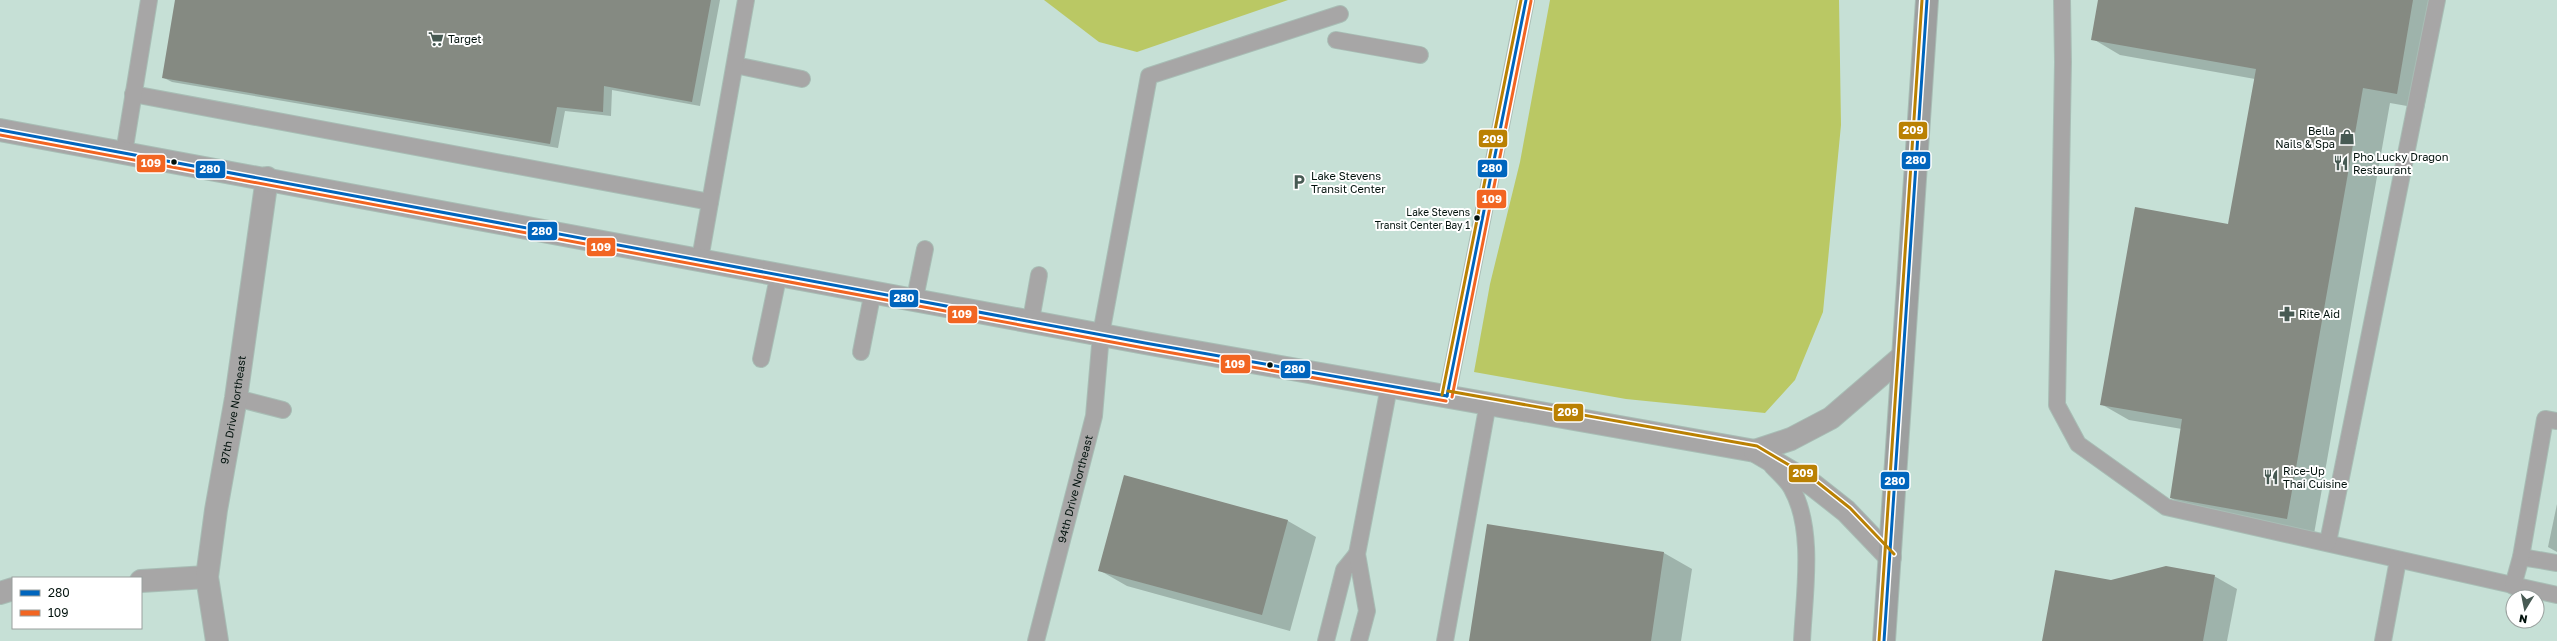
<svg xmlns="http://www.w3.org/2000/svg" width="2557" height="641" viewBox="0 0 2557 641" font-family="'Golos Text',sans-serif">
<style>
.forest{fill:#bac864}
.shadow{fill:#0003}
.building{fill:#858a82}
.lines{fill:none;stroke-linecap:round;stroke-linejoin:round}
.service-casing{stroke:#a8bdb5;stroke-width:18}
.minor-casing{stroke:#a8bdb5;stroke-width:24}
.tertiary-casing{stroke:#a8bdb5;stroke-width:24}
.primary-casing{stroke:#a8bdb5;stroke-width:24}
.service{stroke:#a7a6a6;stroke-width:16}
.minor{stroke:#a7a6a6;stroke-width:22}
.tertiary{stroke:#a7a6a6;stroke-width:22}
.primary{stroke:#9d9f9f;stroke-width:22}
.bus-1-casing{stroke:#fff;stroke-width:6}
.bus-2-casing{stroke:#fff;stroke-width:6}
.bus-3-casing{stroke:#fff;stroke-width:6}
.bus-1{stroke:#0065bd;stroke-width:3}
.bus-2{stroke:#f26522;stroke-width:3}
.bus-3{stroke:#ba8103;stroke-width:3}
.bus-dot{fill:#02120d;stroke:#fff;stroke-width:1.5}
.labels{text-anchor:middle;stroke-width:4;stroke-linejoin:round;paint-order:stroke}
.bus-label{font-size:10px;fill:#02120d;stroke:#fff;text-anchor:end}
.poi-label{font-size:11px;fill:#02120d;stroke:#fff;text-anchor:start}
.street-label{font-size:11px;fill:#02120d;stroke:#fff}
.line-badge{stroke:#fff;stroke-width:1.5}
.badge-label{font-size:11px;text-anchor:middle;font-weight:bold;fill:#fff}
</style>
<rect width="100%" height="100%" fill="#c6e0d6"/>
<!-- forest -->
<g class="forest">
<polygon points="1044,0 1288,0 1137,52 1099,42"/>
<polygon points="1550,0 1839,0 1841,125 1823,312 1795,380 1765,413 1626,399 1474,372 1490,284 1520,162"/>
</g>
<!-- shadow -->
<g class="shadow">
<polygon points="176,0 720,0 700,106 612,90 611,116 565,111 558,148 172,82 164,78"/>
<polygon points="2099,0 2444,0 2424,109 2390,103 2314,534 2199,514 2171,498 2182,429 2129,420 2101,404 2229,225 2255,79 2120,55 2093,39"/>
<polygon points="1125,476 1288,521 1316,537 1290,631 1127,586 1099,570"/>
<polygon points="2557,504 2557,552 2548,547"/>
<polygon points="1488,526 1664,553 1692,569 1681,641 1470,641"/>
<polygon points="2214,576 2237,589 2227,641 2043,641 2111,581"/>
</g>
<!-- building -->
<g class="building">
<polygon points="175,0 711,0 692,102 604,86 603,112 557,107 550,144 162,78"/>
<polygon points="2098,0 2413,0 2397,94 2363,88 2287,519 2170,498 2182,419 2100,405 2135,207 2228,224 2256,69 2091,40"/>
<polygon points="1124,475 1288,520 1262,615 1098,571"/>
<polygon points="1487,524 1664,552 1651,641 1469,641"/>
<polygon points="2166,566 2215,575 2203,641 2042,641 2055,570 2111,580"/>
</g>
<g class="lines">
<defs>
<g id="service">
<polyline points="2062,0 2063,62 2057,405 2078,444 2166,507 2557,595"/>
<polyline points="1336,40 1420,55"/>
<polyline points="735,65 802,79"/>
<polyline points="133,94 710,202"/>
<polyline points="124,153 149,0"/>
<polyline points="700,259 746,0"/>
<polyline points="915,298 925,249"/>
<polyline points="1031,320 1039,275"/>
<polyline points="861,352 873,291"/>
<polyline points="761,359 779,273"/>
<polyline points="1447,396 1526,0"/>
<polyline points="236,398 283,410"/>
<path d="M 1772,466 C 1779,473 1788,481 1792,489 C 1815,530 1804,596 1802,641"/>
<polyline points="2328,542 2437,0"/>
<polyline points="2521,557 2557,563"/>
<polyline points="2513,586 2521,557 2545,419 2557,421"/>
<path id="s1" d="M 1036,641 L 1094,416 L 1101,334 L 1149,76 L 1340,14"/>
<polyline points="1326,641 1344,570 1357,554"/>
<polyline points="1359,641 1367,611 1357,554 1389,387"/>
<polyline points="1445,641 1488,403"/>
<polyline points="2383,641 2398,560"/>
</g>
<g id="minor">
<polyline points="141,581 207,577"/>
<polyline points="0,593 13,589"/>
<path id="s2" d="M 217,641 L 207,577 L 216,510 L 236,398 L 267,178"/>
</g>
<g id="tertiary">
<polyline points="0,130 1145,343 1755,451 1813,485 1846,511 1890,557"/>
<polyline points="1755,451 1791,439 1831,418 1903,356"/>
</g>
<polyline id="primary" points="1884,641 1927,0"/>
</defs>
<!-- service casing -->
<use href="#service" class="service-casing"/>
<!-- minor casing -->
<use href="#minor" class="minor-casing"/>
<!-- tertiary casing -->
<use href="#tertiary" class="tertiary-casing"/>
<!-- primary casing -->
<use href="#primary" class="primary-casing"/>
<!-- service -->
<use href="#service" class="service"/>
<!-- minor -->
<use href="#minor" class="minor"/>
<!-- tertiary -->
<use href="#tertiary" class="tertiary"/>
<!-- primary -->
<use href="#primary" class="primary"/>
<defs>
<g id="bus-1">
<polyline points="0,130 1145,343 1447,396"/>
<polyline points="1447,396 1526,0"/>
<polyline points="1884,641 1927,0"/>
</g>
<g id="bus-2">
<polyline points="0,135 1144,348 1446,401"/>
<polyline points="1452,397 1531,1"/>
</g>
<g id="bus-3">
<polyline points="1448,391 1757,446 1816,481 1850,508 1894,554"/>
<polyline points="1442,395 1521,0"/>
<polyline points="1879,641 1922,0"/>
</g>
</defs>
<!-- bus-1 casing -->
<use href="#bus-1" class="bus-1-casing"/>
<!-- bus-2 casing -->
<use href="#bus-2" class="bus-2-casing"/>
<!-- bus-3 casing -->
<use href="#bus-3" class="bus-3-casing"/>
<!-- bus-1 -->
<use href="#bus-1" class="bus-1"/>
<!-- bus-2 -->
<use href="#bus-2" class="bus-2"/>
<!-- bus-3 -->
<use href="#bus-3" class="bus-3"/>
</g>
<!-- icons -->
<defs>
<symbol id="supermarket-bare" viewBox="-9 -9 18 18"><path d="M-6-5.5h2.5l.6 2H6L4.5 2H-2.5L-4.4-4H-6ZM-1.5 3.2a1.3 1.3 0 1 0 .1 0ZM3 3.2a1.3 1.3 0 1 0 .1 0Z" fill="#475a53" stroke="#fff" stroke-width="2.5" paint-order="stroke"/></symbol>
<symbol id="shop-bare" viewBox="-9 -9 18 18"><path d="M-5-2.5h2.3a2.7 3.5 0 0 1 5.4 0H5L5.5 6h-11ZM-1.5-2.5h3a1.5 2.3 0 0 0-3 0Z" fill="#475a53" stroke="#fff" stroke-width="2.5" paint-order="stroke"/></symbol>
<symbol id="restaurant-bare" viewBox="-9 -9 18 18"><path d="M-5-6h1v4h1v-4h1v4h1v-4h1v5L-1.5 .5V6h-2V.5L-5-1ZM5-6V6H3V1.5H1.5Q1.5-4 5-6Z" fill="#475a53" stroke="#fff" stroke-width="2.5" paint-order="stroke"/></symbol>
<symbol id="parking-bare" viewBox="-9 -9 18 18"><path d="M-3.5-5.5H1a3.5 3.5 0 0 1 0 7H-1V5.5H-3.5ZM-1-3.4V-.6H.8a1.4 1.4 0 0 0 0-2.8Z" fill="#475a53" stroke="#fff" stroke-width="2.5" paint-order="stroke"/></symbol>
<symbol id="pharmacy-bare" viewBox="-9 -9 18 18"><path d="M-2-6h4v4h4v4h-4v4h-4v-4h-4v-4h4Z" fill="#475a53" stroke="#fff" stroke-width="2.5" paint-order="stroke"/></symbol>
</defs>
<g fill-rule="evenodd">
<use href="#supermarket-bare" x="425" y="28" width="22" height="22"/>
<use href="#shop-bare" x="2336" y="126" width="22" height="22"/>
<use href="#restaurant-bare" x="2330" y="152" width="22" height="22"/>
<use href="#parking-bare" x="1288" y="171" width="22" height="22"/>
<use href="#pharmacy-bare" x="2276" y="303" width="22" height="22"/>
<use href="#restaurant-bare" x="2260" y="466" width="22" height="22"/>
</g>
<!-- markers -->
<g class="bus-dot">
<circle cx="174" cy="162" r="3.5"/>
<circle cx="1477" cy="218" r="3.5"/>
<circle cx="1270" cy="365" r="3.5"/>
</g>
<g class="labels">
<!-- bus labels -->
<g class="bus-label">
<text x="1470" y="216">Lake Stevens<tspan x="1470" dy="13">Transit Center Bay 1</tspan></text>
</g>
<!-- poi labels -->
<g class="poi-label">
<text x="448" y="43">Target</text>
<text x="2335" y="135" text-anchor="end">Bella<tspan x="2335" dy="13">Nails &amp; Spa</tspan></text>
<text x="2353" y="161">Pho Lucky Dragon<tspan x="2353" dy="13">Restaurant</tspan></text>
<text x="1311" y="180">Lake Stevens<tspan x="1311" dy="13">Transit Center</tspan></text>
<text x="2299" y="318">Rite Aid</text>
<text x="2283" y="475">Rice-Up<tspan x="2283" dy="13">Thai Cuisine</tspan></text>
</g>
<!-- street labels -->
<g class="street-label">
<text dy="4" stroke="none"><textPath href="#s2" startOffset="234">97th Drive Northeast</textPath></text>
<text dy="4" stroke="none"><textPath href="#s1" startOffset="157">94th Drive Northeast</textPath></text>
</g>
</g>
<g class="line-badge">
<rect x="1898" y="121" width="30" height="19" rx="4" fill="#ba8103"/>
<rect x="1478" y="129" width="30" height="19" rx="4" fill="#ba8103"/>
<rect x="1901" y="151" width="30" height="19" rx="4" fill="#0065bd"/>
<rect x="136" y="154" width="30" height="19" rx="4" fill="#f26522"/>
<rect x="1477" y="159" width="31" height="19" rx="4" fill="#0065bd"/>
<rect x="195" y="160" width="31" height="19" rx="4" fill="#0065bd"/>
<rect x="1476" y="189" width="31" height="20" rx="4" fill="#f26522"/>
<rect x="527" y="221" width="31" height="20" rx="4" fill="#0065bd"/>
<rect x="586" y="237" width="30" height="20" rx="4" fill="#f26522"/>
<rect x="889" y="289" width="30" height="19" rx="4" fill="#0065bd"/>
<rect x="947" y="305" width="31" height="19" rx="4" fill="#f26522"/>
<rect x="1220" y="354" width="31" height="20" rx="4" fill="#f26522"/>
<rect x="1280" y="360" width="31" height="19" rx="4" fill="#0065bd"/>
<rect x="1553" y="403" width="31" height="19" rx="4" fill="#ba8103"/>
<rect x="1788" y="464" width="30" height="19" rx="4" fill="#ba8103"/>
<rect x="1880" y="471" width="30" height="19" rx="4" fill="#0065bd"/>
</g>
<g class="badge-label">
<text x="1913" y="134">209</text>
<text x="1493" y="143">209</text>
<text x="1916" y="164">280</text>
<text x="151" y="167">109</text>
<text x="1492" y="172">280</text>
<text x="210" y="173">280</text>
<text x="1492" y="203">109</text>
<text x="542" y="235">280</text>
<text x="601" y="251">109</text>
<text x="904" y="302">280</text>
<text x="962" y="318">109</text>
<text x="1235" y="368">109</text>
<text x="1295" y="373">280</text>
<text x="1568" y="416">209</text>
<text x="1803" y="477">209</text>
<text x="1895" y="485">280</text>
</g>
<!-- legend -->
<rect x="12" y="577" width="130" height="52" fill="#ffffff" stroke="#9aa09e"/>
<rect x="20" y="590" width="20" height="6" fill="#0065bd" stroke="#9aa09e"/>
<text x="48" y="597" font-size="12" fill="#02120d">280</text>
<rect x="20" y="610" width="20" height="6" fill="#f26522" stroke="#9aa09e"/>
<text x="48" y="617" font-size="12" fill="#02120d">109</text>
<!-- north arrow -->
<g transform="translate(2525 609) rotate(190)"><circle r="19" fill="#ffffff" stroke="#9aa09e"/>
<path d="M0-3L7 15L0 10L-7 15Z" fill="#475a53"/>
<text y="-6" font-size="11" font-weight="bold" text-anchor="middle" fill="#02120d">N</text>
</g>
</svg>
